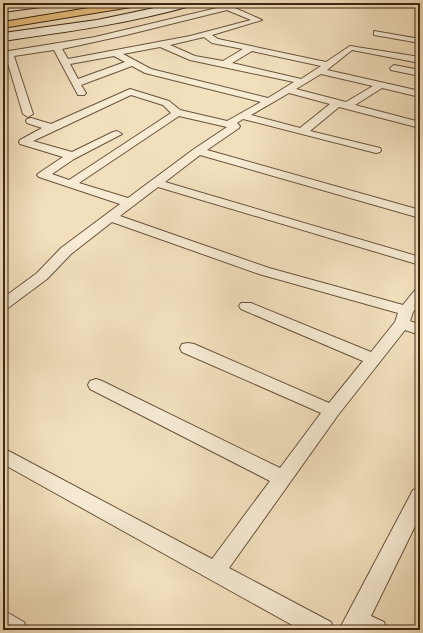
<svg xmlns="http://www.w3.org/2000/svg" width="423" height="633" viewBox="0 0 423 633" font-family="'IM FELL DW Pica',serif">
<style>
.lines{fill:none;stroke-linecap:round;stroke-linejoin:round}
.street-casing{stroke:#69543c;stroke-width:2}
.secondary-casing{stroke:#3b2611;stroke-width:2}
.highway-casing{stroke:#3b2611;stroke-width:2}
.street{fill:#f7ebd4;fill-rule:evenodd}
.secondary{fill:#f7ebd4;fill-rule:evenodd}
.highway{fill:#e9c07e;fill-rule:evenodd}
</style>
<rect width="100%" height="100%" fill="#f2e0bd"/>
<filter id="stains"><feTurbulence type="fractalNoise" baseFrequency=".005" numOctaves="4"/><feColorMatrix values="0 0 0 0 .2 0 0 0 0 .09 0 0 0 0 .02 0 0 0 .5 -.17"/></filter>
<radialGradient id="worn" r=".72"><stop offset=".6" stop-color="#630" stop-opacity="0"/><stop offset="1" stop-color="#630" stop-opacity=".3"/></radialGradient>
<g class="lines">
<defs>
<g id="street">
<path d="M 238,3 L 250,3 L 235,8 L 262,20 L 212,35 L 218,39 L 326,62 L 350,46 L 420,57 L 420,63 L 352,50 L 327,70 L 420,91 L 420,97 L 382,88 L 355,105 L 420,122 L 420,128 L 339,107 L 310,131 L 380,148 L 381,150 L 380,152 L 376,153 L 243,119 L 237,123 L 240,126 L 239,128 L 207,150 L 420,210 L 420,218 L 200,155 L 165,182 L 420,257 L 420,265 L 158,187 L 120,216 L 269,268 L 403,305 L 415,290 L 420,289 L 420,303 L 413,312 L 410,321 L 420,325 L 420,335 L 405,330 L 338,415 L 229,568 L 331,622 L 334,630 L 301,630 L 3,464 L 3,448 L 212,559 L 270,481 L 90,389 L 88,385 L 90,381 L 96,379 L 102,381 L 280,468 L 321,413 L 182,352 L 180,348 L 182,344 L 188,343 L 194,344 L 329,403 L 363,361 L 241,309 L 239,306 L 241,303 L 251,303 L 371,352 L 395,322 L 398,313 L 259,274 L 112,222 L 71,254 L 47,279 L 8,308 L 3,309 L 3,298 L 37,273 L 61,248 L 120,204 L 39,177 L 37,175 L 39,173 L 63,157 L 20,144 L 19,142 L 20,140 L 42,128 L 27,123 L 26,121 L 27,119 L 31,118 L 51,124 L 130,89 L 169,101 L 180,110 L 227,121 L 261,102 L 145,73 L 132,66 L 81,85 L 86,93 L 84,95 L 78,95 L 54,50 L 14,56 L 33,114 L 28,117 L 23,114 L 6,57 L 3,58 L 3,52 L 95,37 ZM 227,10 L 251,20 L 190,36 L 68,59 L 62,49 L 126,35 ZM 204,37 L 212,43 L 243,49 L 223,61 L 195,56 L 170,45 ZM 160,47 L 190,60 L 294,82 L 268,98 L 151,69 L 123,54 ZM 252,51 L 321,66 L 301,79 L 232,63 ZM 114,56 L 125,62 L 78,79 L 70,64 ZM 321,74 L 373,86 L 346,102 L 296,89 ZM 289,93 L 330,104 L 300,128 L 251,115 ZM 131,95 L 163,105 L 171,113 L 69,180 L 52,174 L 74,159 L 122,134 L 117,131 L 113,132 L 72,152 L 33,141 ZM 179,116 L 227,127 L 194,149 L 128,198 L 79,183 Z"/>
<polygon points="374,31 420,39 420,43 374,35"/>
<polygon points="394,65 420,70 420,76 391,70 390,68"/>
<polygon points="420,488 420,516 371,616 384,622 387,630 339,630 413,490"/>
<polygon points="3,610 24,622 27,630 3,630"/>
</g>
<g id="secondary">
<polygon points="24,3 53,3 48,6 3,12 3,6"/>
<path d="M 178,3 L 195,3 L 194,5 C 131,23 67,32 3,41 L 3,33 L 97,20 Z"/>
</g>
<polygon id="highway" points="119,3 142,3 137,6 3,28 3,22"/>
</defs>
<!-- street casing -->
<use href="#street" class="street-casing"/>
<!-- secondary casing -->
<use href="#secondary" class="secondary-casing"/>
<!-- highway casing -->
<use href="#highway" class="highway-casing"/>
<!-- street -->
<use href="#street" class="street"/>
<!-- secondary -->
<use href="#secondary" class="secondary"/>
<!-- highway -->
<use href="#highway" class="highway"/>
</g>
<!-- margin -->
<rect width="423" height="633" fill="none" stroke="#f2e0bd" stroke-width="16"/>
<rect x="4" y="4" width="415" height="625" fill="none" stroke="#3b2611" stroke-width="2"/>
<rect x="8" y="8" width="407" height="617" fill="none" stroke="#3b2611"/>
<rect width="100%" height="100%" filter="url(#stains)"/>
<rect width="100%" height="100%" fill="url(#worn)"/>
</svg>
